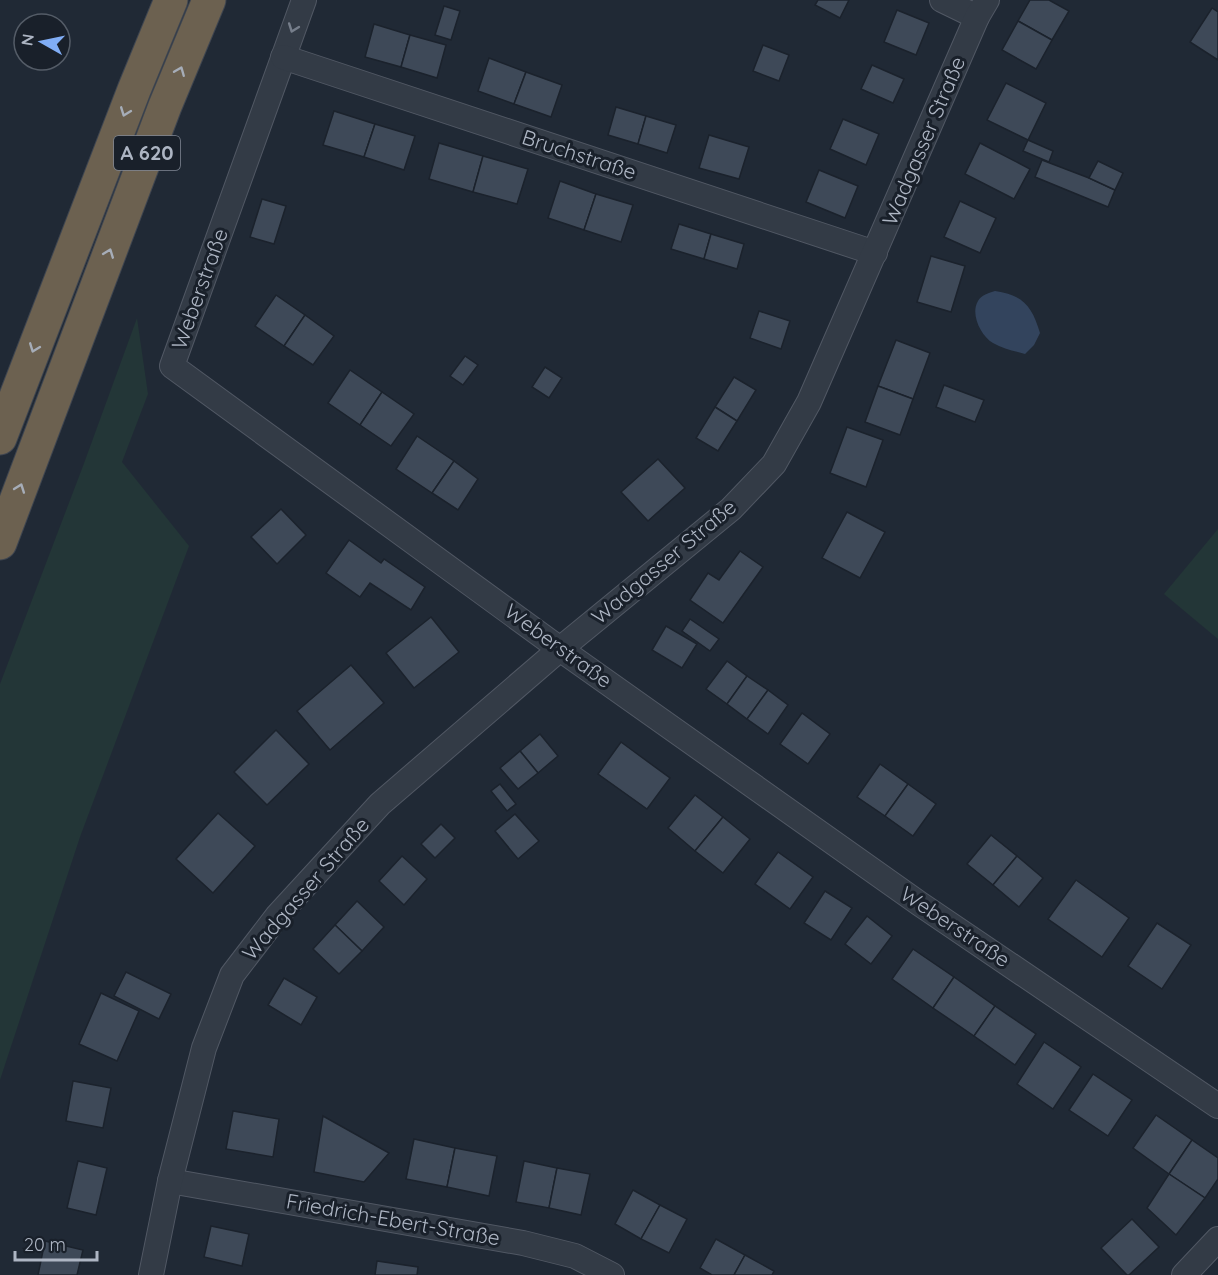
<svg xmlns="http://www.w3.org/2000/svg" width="1218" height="1275" viewBox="0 0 1218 1275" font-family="Quicksand,sans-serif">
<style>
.green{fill:#233637}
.water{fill:#33445d}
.building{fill:#3e4958;stroke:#1b222c;stroke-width:1.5}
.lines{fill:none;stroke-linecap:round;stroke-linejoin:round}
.street-casing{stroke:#515864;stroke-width:26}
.highway-casing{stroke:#3e4550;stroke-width:35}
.street{stroke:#333b46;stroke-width:24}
.highway{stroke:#6c6150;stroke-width:33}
.oneway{stroke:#767e8b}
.oneway2{stroke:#a6adb8}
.labels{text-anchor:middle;stroke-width:6;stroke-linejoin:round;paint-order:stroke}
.shield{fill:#19202a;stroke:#818895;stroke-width:1.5}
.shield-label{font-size:20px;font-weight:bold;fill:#adb5c3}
.street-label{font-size:21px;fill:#adb5c3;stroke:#19202a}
</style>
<rect width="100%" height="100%" fill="#202935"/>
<!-- green -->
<g class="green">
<polygon points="137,318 148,394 122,462 189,546 80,837 0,1080 0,684 83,466"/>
<polygon points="1218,529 1218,639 1164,594"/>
</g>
<!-- water -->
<path class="water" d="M 995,291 C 1023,295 1032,306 1040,333 L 1034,345 L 1025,354 C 1015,351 1003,349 993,343 C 981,336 970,314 978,301 C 981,295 989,293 995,291 Z"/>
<!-- building -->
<g class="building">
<polygon points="818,0 849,0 840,18 815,5"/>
<polygon points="1030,0 1049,0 1069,11 1052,40 1018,21"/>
<polygon points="444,6 460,11 451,40 435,35"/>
<polygon points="1212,8 1218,12 1218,60 1190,42"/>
<polygon points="897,10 929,23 916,55 884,42"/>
<polygon points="1018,21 1052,40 1036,69 1002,50"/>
<polygon points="374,24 410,35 401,67 365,57"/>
<polygon points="410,35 446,45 437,78 401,67"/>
<polygon points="763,45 789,55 779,81 753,71"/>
<polygon points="489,58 526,72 514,104 478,91"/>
<polygon points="872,65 904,79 893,103 861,89"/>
<polygon points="526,72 562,85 551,117 514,104"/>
<polygon points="1006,83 1046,103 1028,140 987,120"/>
<polygon points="616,107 646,116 638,144 608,135"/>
<polygon points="334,111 375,124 364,157 323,145"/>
<polygon points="646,116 676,125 667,153 638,144"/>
<polygon points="843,119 879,134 866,165 830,149"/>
<polygon points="375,124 415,136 404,170 364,157"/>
<polygon points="709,135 749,147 739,179 699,168"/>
<polygon points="1028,140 1053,151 1049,162 1023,151"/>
<polygon points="439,143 483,156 473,192 429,179"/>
<polygon points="980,143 1030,169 1014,199 965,174"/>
<polygon points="483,156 528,169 517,204 473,192"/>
<polygon points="1042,160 1089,178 1115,190 1108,207 1035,177"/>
<polygon points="1098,161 1123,173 1115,190 1089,178"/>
<polygon points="819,170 858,186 845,218 806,202"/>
<polygon points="560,181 596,194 584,230 548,218"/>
<polygon points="596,194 633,205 621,242 584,230"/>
<polygon points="262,199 286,206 274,244 250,237"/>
<polygon points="960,201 996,218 980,253 944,237"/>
<polygon points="679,224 711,234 704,259 671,249"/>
<polygon points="711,234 744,244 737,269 704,259"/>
<polygon points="931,256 965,266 951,312 917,302"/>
<polygon points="276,295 305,315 284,346 255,326"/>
<polygon points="759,311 790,321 781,349 750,338"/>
<polygon points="305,315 334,336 313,365 284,346"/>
<polygon points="896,340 930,353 913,399 878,386"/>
<polygon points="465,356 478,365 463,385 450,376"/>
<polygon points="545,367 562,378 549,398 532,387"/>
<polygon points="350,370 382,392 360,425 328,403"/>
<polygon points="734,377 756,390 737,421 715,407"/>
<polygon points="944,385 984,400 975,422 936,407"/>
<polygon points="878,386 913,399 900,435 865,422"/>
<polygon points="382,392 414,414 391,446 360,425"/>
<polygon points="715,407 737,421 718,451 696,438"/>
<polygon points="847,427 883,440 866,487 830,473"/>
<polygon points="417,436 454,461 432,493 396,469"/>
<polygon points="658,459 685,488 648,521 621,492"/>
<polygon points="454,461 478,479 458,510 432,493"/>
<polygon points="281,509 306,535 277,564 251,537"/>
<polygon points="847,512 885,532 860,578 822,558"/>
<polygon points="349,540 381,563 384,559 425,587 411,610 370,583 360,597 326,573"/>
<polygon points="740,551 763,567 723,623 690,600 708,573 719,580"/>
<polygon points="431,617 459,652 414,688 386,653"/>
<polygon points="690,619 719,639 710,651 682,631"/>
<polygon points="666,626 697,644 682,668 652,650"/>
<polygon points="727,661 747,676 727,704 706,689"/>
<polygon points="351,665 384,703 330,750 297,711"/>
<polygon points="747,676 768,690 747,719 727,704"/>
<polygon points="768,690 788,705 768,734 747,719"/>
<polygon points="802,713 830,734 808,764 780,744"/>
<polygon points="276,730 309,764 267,805 234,772"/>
<polygon points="540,734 558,756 538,773 520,751"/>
<polygon points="621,742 670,778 647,809 598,774"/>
<polygon points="520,751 538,773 518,789 500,768"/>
<polygon points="880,764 908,784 885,816 857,797"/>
<polygon points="500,784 516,804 507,811 491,791"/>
<polygon points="908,784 936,804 913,836 885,816"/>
<polygon points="695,795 723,817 695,851 668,828"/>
<polygon points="218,813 255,846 213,893 176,859"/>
<polygon points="515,814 539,841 518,859 495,831"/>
<polygon points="723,817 750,839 723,873 695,851"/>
<polygon points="441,824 455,838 435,858 421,844"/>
<polygon points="991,835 1017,856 993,885 967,864"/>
<polygon points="778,852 813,877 790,909 755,884"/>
<polygon points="402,856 427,879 404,905 379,881"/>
<polygon points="1017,856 1043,878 1019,907 993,885"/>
<polygon points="1076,880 1129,918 1102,957 1048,919"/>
<polygon points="825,891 852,908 831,940 804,923"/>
<polygon points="357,901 384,927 362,951 335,925"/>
<polygon points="867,916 892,936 871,964 845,944"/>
<polygon points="1157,923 1191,945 1162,989 1128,966"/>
<polygon points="335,925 362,951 339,974 313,949"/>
<polygon points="913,949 954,977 933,1008 892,979"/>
<polygon points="126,972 171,994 159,1019 114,996"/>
<polygon points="954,977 995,1006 974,1036 933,1008"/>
<polygon points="284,978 317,997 301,1025 268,1005"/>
<polygon points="101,993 139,1011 117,1061 79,1044"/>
<polygon points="995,1006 1036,1034 1015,1065 974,1036"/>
<polygon points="1044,1042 1081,1067 1053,1109 1017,1084"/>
<polygon points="1093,1074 1132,1100 1108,1136 1069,1110"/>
<polygon points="73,1081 111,1088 103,1128 66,1121"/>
<polygon points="233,1111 279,1119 273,1157 226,1149"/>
<polygon points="1156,1115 1192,1140 1169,1174 1133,1148"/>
<polygon points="323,1116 389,1153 364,1182 314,1172"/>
<polygon points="414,1139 455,1148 447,1187 406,1179"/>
<polygon points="1192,1140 1218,1158 1218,1179 1205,1198 1169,1174"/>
<polygon points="455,1148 497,1156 489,1196 447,1187"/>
<polygon points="78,1161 107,1168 96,1215 67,1208"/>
<polygon points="524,1161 557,1168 549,1208 516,1202"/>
<polygon points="557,1168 590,1174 581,1215 549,1208"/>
<polygon points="1169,1174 1205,1198 1176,1235 1147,1208"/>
<polygon points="633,1190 660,1205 641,1239 615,1224"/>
<polygon points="660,1205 687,1219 669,1253 641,1239"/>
<polygon points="1132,1219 1159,1247 1129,1275 1127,1275 1101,1248"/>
<polygon points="211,1226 249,1234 242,1266 204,1257"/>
<polygon points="716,1239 745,1255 734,1275 712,1275 700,1268"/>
<polygon points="45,1241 83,1250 77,1275 38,1275"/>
<polygon points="745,1255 774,1271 772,1275 734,1275"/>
<polygon points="377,1261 418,1267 417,1275 375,1275"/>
</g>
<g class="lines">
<defs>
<g id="street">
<polyline points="304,0 172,366 560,649 920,904 1218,1106"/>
<polyline points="942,0 977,17"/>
<polyline points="283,57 875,253"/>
<polyline points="170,1181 523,1243 575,1256 612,1275"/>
<polyline points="151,1275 170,1181 204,1048 232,975 278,915 380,804 560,649 731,509 774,464 809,402 977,17 987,0"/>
<polyline points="1184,1275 1218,1239"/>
</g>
<g id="highway">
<polyline points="0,438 134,90 171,0"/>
<polyline points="0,543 165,106 209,0"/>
</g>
</defs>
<!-- street casing -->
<use href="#street" class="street-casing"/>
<!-- highway casing -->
<use href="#highway" class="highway-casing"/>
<!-- street -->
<use href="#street" class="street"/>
<!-- highway -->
<use href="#highway" class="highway"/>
</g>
<!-- one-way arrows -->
<defs><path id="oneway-chevron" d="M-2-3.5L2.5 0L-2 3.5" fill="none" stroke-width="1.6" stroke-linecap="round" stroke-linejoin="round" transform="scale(1.5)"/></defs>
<use class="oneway" href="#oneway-chevron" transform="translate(293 28) rotate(110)"/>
<g class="oneway2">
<use href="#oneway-chevron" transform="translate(180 71) rotate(-68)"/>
<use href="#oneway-chevron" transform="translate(125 112) rotate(111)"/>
<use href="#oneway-chevron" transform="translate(109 253) rotate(-69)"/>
<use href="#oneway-chevron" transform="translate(34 348) rotate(111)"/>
<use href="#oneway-chevron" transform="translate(20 488) rotate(-70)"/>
</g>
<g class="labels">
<!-- shield labels -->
<rect class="shield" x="114" y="136" width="66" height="34" rx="4.5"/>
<g class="shield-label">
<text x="147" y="160">A 620</text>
</g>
<!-- street labels -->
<g class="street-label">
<text transform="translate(924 141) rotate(-67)" y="7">Wadgasser Straße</text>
<text transform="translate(579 155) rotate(18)" y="7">Bruchstraße</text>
<text transform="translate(200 289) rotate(-70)" y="7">Weberstraße</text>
<text transform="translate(664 562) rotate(-40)" y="7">Wadgasser Straße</text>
<text transform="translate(558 646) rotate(36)" y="7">Weberstraße</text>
<text transform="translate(306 889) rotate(-49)" y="7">Wadgasser Straße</text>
<text transform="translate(955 927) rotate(34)" y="7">Weberstraße</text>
<text transform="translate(393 1220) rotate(10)" y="7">Friedrich-Ebert-Straße</text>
</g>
</g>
<!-- north arrow -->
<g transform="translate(42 42) rotate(279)"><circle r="28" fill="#19202a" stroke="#545c67" stroke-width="1.5"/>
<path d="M0-4.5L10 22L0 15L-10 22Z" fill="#80adf5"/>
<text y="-9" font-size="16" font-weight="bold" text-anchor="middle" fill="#adb5c3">N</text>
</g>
<!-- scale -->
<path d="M15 1251v9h82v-9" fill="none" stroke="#adb5c3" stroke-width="3"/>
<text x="24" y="1251" font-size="18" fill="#adb5c3" stroke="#19202a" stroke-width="4.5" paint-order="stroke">20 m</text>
</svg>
